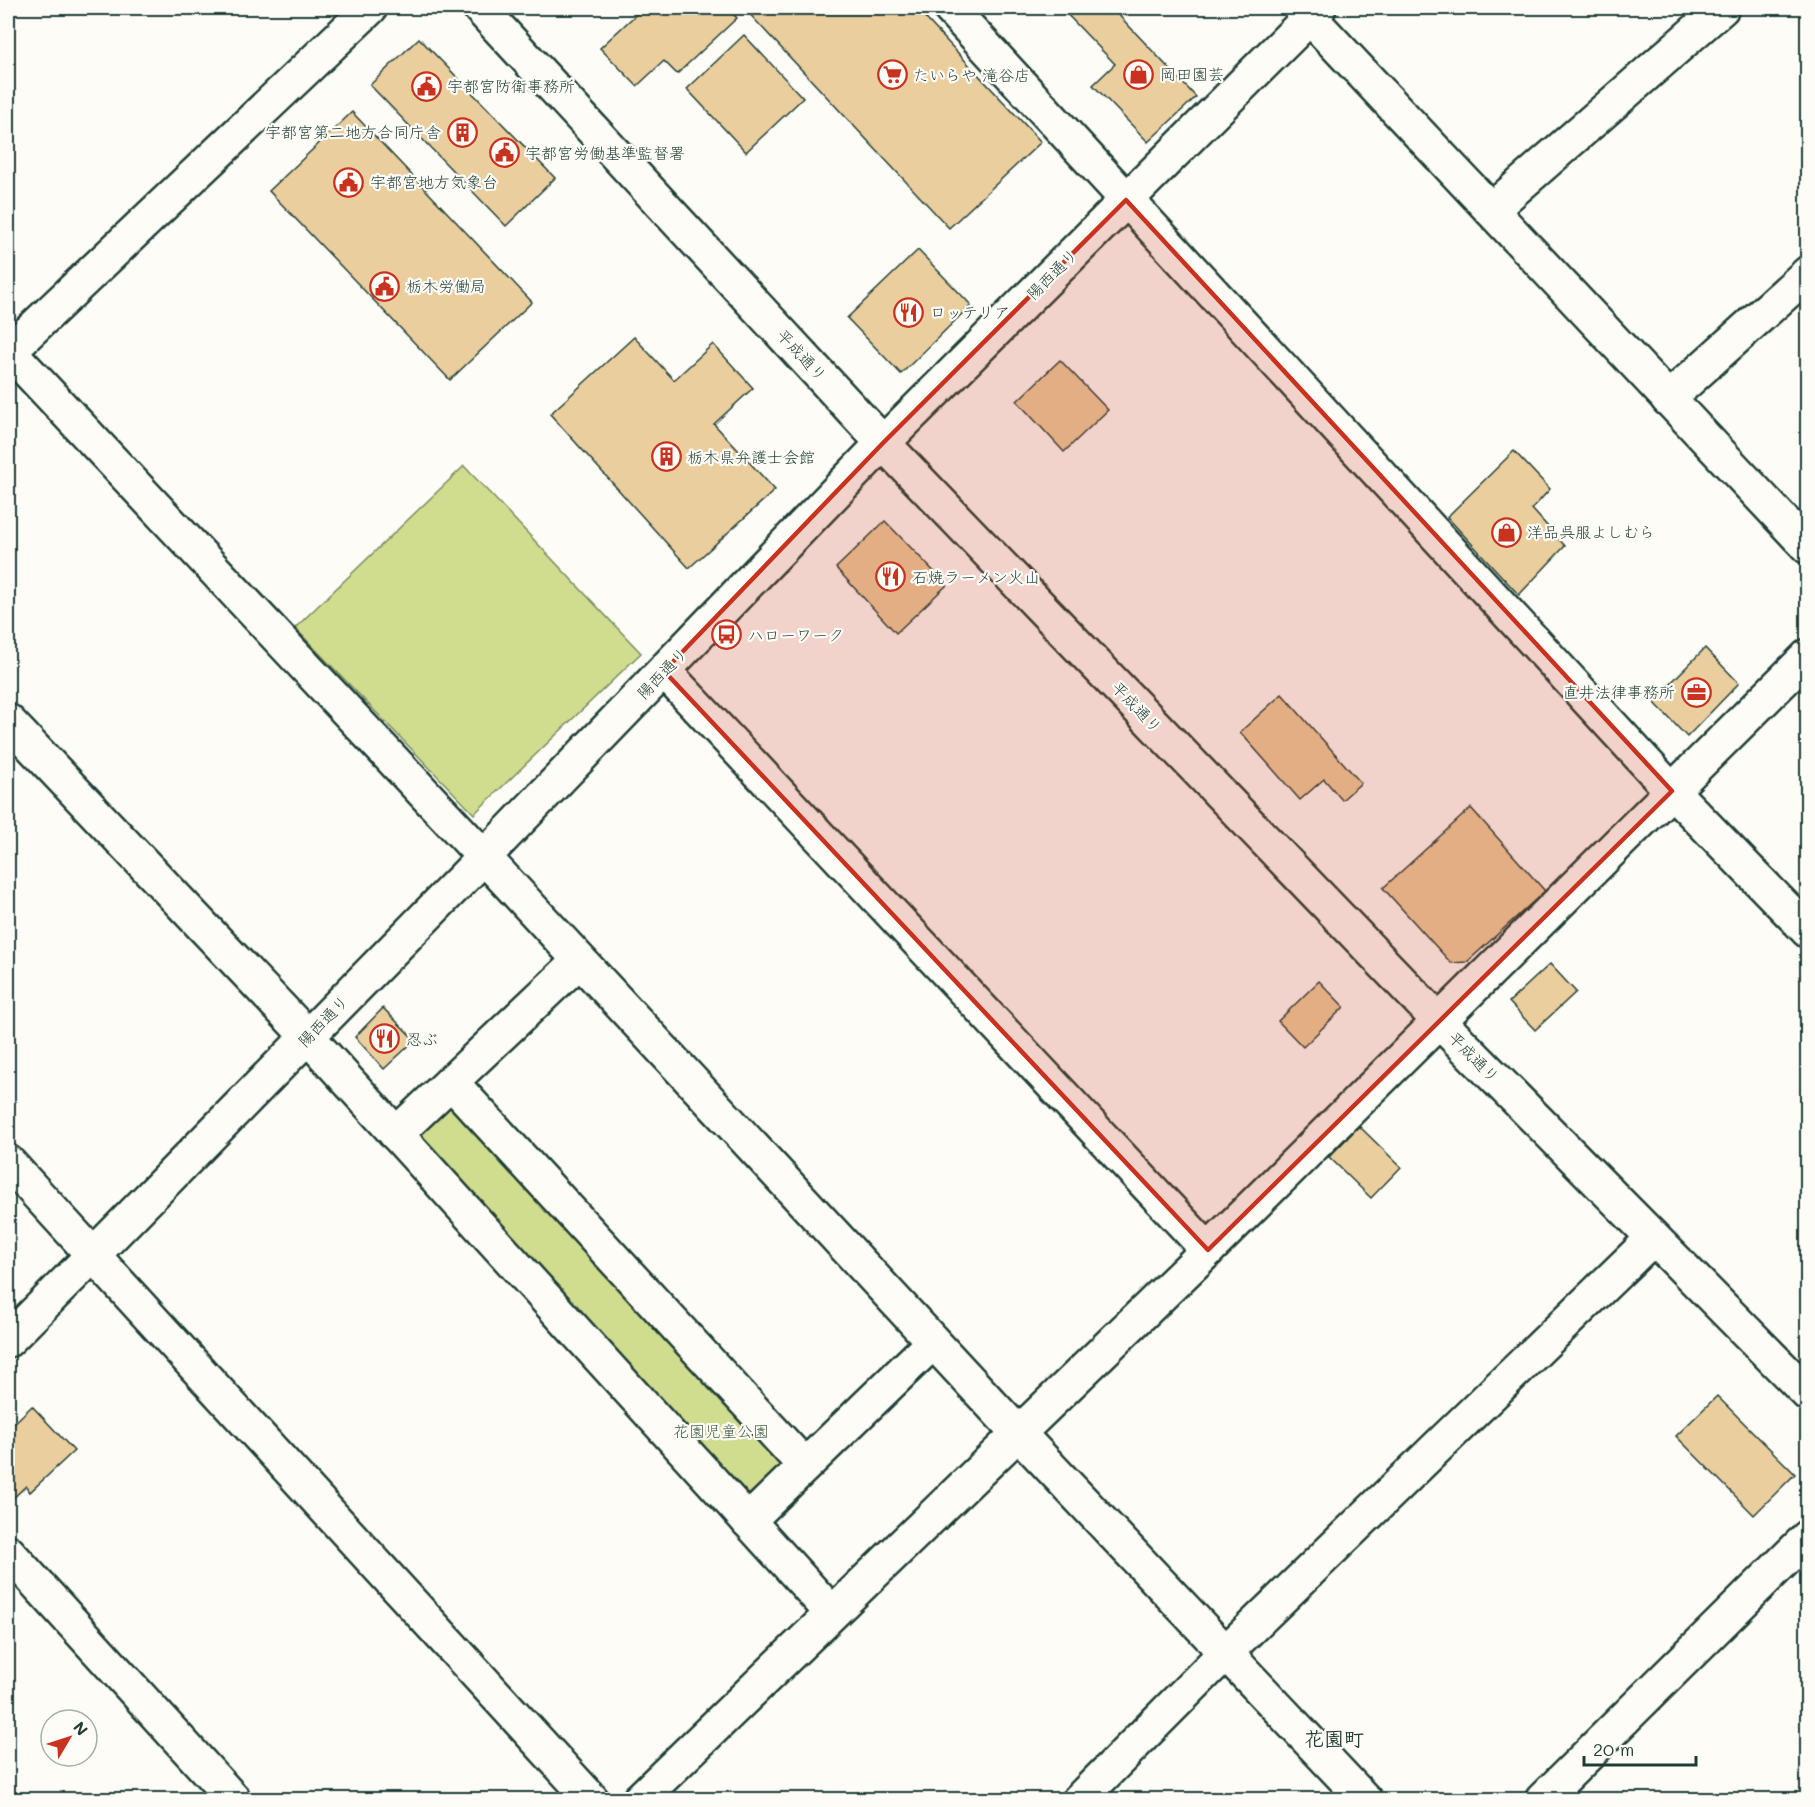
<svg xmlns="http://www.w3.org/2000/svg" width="1815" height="1807" viewBox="0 0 1815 1807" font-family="Mali,'Klee One',sans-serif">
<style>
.green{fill:#d0dc8e;stroke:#788c61;stroke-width:1.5}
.building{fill:#ebce9e;stroke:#1f3d34;stroke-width:1.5}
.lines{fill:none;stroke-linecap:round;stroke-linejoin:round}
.minor-casing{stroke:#1f3d34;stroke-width:38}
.tertiary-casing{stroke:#1f3d34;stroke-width:38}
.minor{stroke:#fdfcf7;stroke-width:33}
.tertiary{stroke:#fdfcf7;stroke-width:33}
.marked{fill:#c8321e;fill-opacity:0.2;stroke:#c8321e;stroke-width:4.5;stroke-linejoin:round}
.labels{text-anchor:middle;stroke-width:4.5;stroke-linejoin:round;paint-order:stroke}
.poi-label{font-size:16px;fill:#1f3d34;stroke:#fdfcf7;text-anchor:start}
.street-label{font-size:16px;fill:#1f3d34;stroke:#fdfcf7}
.park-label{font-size:16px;fill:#425d46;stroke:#fdfcf7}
.quarter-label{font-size:20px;font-weight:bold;fill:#1f3d34;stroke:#fdfcf7}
</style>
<rect width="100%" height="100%" fill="#fdfcf7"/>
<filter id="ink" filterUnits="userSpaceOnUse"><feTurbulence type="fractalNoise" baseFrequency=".0167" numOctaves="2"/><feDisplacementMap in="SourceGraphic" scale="12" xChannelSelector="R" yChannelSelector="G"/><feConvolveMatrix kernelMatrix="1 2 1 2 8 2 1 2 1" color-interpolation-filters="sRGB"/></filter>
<g filter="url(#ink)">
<!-- green -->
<g class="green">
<polygon points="464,466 641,653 474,814 295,628"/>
<polygon points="449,1099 787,1464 751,1502 414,1133"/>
</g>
<!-- building -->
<g class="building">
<polygon points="643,8 727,8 737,18 677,74 664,61 637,86 600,48"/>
<polygon points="744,8 916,8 1041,142 949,228"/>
<polygon points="1061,8 1112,8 1196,97 1148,142 1093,85 1115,64"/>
<polygon points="744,35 803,98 746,152 687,89"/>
<polygon points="419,38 555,178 506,226 370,85"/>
<polygon points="352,112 532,302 450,380 269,191"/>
<polygon points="918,250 971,305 901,374 847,318"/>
<polygon points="634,337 674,380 713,344 753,388 714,424 775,490 689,568 550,414"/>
<polygon points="1060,360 1108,410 1064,452 1017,401"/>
<polygon points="1514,451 1550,489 1532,509 1565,546 1519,595 1447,517"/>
<polygon points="885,521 947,585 896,633 836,568"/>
<polygon points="1705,648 1739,683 1687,737 1653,701"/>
<polygon points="1282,694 1361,783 1342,800 1324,779 1300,800 1240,732"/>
<polygon points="1471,808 1545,891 1467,962 1451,963 1383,888"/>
<polygon points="1550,964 1576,992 1535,1030 1509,1002"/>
<polygon points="1319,981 1344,1007 1303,1047 1278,1021"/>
<polygon points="383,1008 415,1040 384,1069 355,1037"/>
<polygon points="1359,1126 1401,1167 1371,1198 1329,1157"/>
<polygon points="1717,1396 1795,1474 1754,1515 1676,1436"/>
<polygon points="32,1406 74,1451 30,1492 26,1486 8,1503 8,1429"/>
</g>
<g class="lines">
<defs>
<g id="minor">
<polyline points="950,8 1672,791 1808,931"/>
<polyline points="1301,8 1808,547"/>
<polyline points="1491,210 1722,8"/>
<polyline points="8,350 484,857 1018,1433 1365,1800"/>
<polyline points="8,352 370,8"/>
<polyline points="1668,399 1808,273"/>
<polyline points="664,671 1208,1250"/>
<polyline points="8,721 308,1037 832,1613"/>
<polyline points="451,1082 804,1465"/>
<polyline points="396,1134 579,961"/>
<polyline points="748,1521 933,1342"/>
<polyline points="8,1552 234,1800"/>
<polyline points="1079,1800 1226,1652 1653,1238"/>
<polyline points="1542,1800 1808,1537"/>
</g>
<g id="tertiary">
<polyline points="480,8 883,443 1438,1020 1808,1394"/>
<polyline points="8,1162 592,1800"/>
<polyline points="8,1340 93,1255 484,857 883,443 1319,8"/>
<polyline points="639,1800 1208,1250 1808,656"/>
</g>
</defs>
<!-- minor casing -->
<use href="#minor" class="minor-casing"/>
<!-- tertiary casing -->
<use href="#tertiary" class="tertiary-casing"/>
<!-- minor -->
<use href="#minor" class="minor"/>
<!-- tertiary -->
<use href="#tertiary" class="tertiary"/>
</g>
</g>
<!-- marked area -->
<path class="marked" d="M 1126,200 L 1672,791 L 1208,1250 L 664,671 L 883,443 Z"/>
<!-- icons -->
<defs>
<symbol id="shop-ring" viewBox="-11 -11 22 22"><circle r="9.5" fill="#fdfcf7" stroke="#c8321e" stroke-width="1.5"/><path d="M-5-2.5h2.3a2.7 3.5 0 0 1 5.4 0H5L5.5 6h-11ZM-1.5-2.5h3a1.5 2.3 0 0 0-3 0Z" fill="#c8321e"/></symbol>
<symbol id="supermarket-ring" viewBox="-11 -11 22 22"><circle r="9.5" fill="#fdfcf7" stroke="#c8321e" stroke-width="1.5"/><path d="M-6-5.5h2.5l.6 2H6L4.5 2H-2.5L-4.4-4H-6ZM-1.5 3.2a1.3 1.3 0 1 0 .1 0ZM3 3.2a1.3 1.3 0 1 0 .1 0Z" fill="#c8321e"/></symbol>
<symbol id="civic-ring" viewBox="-11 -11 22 22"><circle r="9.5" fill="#fdfcf7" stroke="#c8321e" stroke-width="1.5"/><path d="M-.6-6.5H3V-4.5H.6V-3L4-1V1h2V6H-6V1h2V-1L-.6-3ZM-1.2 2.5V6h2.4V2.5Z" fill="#c8321e"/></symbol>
<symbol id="building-ring" viewBox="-11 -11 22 22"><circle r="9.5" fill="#fdfcf7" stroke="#c8321e" stroke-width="1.5"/><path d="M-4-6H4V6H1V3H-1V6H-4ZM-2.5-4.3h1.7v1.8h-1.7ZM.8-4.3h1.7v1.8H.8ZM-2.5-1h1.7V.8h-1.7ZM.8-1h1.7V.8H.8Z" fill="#c8321e"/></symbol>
<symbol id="restaurant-ring" viewBox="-11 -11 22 22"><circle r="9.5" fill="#fdfcf7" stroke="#c8321e" stroke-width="1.5"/><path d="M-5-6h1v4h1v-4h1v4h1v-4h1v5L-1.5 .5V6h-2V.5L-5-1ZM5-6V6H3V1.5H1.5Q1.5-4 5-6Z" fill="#c8321e"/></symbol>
<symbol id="bus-ring" viewBox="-11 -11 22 22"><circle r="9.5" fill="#fdfcf7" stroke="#c8321e" stroke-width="1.5"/><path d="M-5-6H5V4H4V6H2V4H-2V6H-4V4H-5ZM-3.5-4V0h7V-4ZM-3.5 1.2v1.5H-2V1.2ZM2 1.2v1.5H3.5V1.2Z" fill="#c8321e"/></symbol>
<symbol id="office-ring" viewBox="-11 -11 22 22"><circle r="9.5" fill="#fdfcf7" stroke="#c8321e" stroke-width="1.5"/><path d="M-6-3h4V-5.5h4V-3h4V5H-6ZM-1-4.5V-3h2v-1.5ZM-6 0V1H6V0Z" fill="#c8321e"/></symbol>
</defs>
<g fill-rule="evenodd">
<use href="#shop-ring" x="1122" y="58" width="33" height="33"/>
<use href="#supermarket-ring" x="876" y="58" width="33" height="33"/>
<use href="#civic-ring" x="410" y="70" width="33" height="33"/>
<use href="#building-ring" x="446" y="116" width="33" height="33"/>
<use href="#civic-ring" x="488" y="136" width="33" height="33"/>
<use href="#civic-ring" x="332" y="166" width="33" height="33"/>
<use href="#civic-ring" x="368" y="270" width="33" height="33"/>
<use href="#restaurant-ring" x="892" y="296" width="33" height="33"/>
<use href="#building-ring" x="650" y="440" width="33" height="33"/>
<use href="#shop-ring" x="1490" y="516" width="33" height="33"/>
<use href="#restaurant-ring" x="874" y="560" width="33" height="33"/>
<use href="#bus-ring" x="710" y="618" width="33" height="33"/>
<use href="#office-ring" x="1680" y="676" width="33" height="33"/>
<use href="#restaurant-ring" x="368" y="1022" width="33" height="33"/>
</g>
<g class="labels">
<!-- poi labels -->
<g class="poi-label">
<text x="1160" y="80">岡田園芸</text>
<text x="913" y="81">たいらや 滝谷店</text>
<text x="447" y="92">宇都宮防衛事務所</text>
<text x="441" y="138" text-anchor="end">宇都宮第二地方合同庁舎</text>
<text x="525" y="159">宇都宮労働基準監督署</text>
<text x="370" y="188">宇都宮地方気象台</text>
<text x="406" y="292">栃木労働局</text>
<text x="930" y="318">ロッテリア</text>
<text x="687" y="463">栃木県弁護士会館</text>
<text x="1527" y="538">洋品呉服よしむら</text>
<text x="912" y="583">石焼ラーメン火山</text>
<text x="748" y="641">ハローワーク</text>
<text x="1675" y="698" text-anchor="end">直井法律事務所</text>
<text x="406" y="1045">忍ぶ</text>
</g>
<!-- street labels -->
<g class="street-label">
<text transform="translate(1052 274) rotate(-45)" y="6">陽西通り</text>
<text transform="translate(802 355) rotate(47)" y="6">平成通り</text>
<text transform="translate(662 673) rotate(-46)" y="6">陽西通り</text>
<text transform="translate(1137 707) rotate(46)" y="6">平成通り</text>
<text transform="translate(323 1021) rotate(-46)" y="6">陽西通り</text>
<text transform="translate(1474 1057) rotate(45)" y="6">平成通り</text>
</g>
<!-- park labels -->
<g class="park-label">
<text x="721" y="1437">花園児童公園</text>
</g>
<!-- quarter labels -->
<g class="quarter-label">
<text x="1334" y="1746">花園町</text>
</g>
</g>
<!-- margin -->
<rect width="1815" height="1807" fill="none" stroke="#fdfcf7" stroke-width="30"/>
<rect x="15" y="15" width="1785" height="1777" fill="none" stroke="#1f3d34" stroke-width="2" filter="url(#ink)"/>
<!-- north arrow -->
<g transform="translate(69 1738) rotate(51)"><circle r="28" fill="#fdfcf7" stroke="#a4b0a9" stroke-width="1.5"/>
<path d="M0-4.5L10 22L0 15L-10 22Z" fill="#c8321e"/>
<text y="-9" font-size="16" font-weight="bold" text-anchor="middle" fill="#1f3d34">N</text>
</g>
<!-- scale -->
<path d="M1584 1756v9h112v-9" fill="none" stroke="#1f3d34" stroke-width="3"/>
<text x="1593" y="1756" font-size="18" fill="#1f3d34" stroke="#fdfcf7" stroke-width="4.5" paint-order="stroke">20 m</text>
</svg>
